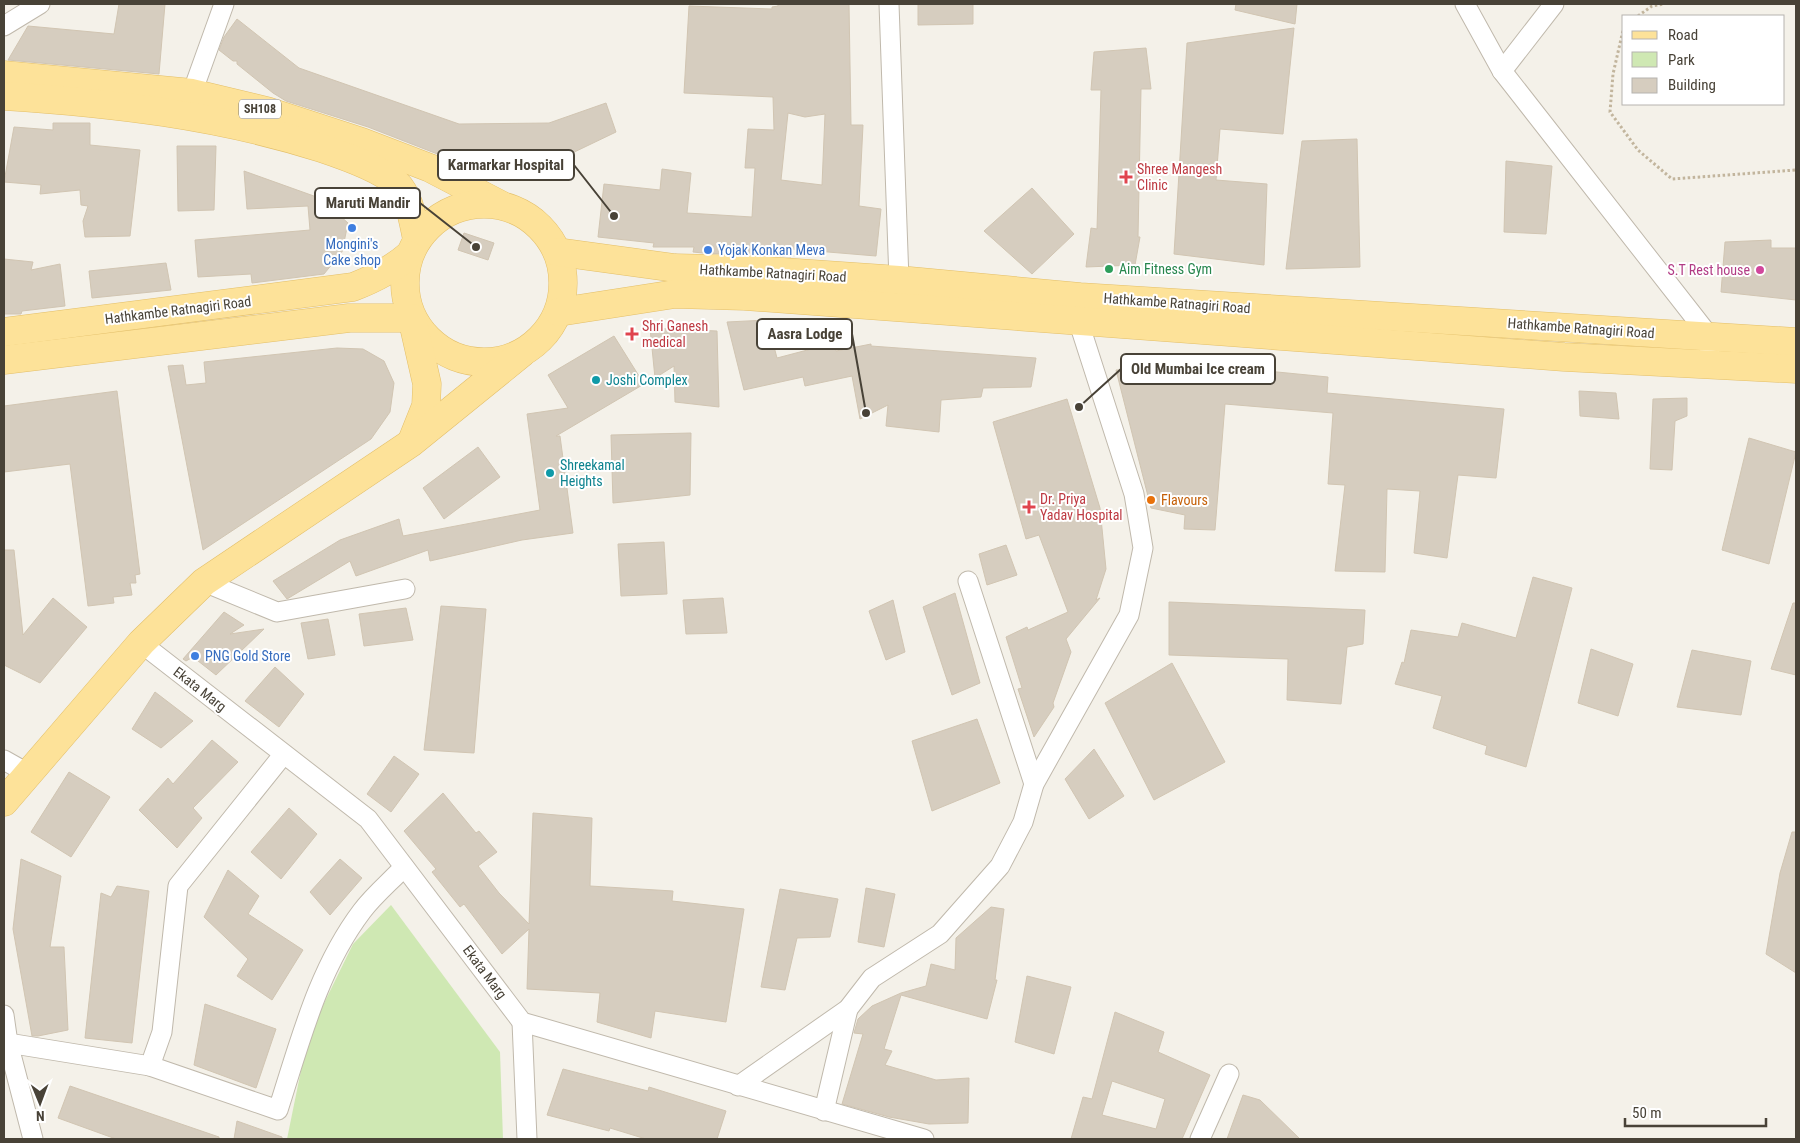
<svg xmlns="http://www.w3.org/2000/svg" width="1800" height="1143" viewBox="0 0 1800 1143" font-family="'Roboto Condensed',sans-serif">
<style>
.green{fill:#cfe8b3}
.building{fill:#d6cdbf;stroke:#d1c5b2;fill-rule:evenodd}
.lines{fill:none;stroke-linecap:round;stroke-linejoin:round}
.street-casing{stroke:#c0b9ac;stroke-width:21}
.primary-casing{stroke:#e3bf69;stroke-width:29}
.path{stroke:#c2b59d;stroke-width:3;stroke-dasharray:2.5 2.5;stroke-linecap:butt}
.street{stroke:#fff;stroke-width:19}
.primary{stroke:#fde299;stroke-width:28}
.health-dot{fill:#e0444e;stroke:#fff;stroke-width:2}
.shop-dot{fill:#3f7fe0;stroke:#fff;stroke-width:2}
.leisure-dot{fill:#2e9e5b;stroke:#fff;stroke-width:2}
.hotel-dot{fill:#d1479c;stroke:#fff;stroke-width:2}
.culture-dot{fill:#0f9aa8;stroke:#fff;stroke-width:2}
.food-dot{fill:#e8710a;stroke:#fff;stroke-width:2}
.labels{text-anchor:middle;stroke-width:4;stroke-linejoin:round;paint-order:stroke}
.shield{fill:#fff;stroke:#7f7b73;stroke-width:1}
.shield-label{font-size:12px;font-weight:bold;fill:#484237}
.health-label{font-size:14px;fill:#be3a42;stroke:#fff;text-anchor:start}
.shop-label{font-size:14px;fill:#366cbe;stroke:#fff;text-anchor:start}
.leisure-label{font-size:14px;fill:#27864d;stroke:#fff;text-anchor:start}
.hotel-label{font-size:14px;fill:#b23c85;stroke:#fff;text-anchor:end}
.street-label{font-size:14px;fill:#484237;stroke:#fff}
.culture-label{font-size:14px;fill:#0d838f;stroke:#fff;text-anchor:start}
.food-label{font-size:14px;fill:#c56008;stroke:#fff;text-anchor:start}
.leader{fill:none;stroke:#484237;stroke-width:2}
.callout-dot{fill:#484237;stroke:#fff;stroke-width:2}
.callout{fill:#fff;stroke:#484237;stroke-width:2}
.callout-label{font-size:15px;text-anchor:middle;font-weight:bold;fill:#484237}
</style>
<rect width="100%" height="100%" fill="#f4f1e9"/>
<!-- green -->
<polygon class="green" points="391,905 500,1052 503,1139 287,1139 308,1036 353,944"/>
<!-- building -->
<g class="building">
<polygon points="119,4 165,4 159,74 8,60 28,26 114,34"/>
<path d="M 778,4 L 849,4 L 851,125 L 863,125 L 859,206 L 881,209 L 876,256 L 792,249 L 791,257 L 726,252 L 726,254 L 703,253 L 693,252 L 694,247 L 653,247 L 654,243 L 598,237 L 604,184 L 660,190 L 662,169 L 691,173 L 687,213 L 752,217 L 755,168 L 745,168 L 748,129 L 774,130 L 773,97 L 684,93 L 689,6 L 772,9 L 772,7 L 778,6 ZM 788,113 L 805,117 L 825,114 L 822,185 L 781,180 Z"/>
<polygon points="918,4 973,4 973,24 918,25"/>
<polygon points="1236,4 1297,4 1295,24 1235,10"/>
<polygon points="237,19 299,68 459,124 549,123 606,103 616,132 566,156 543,162 458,162 368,127 286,101 273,93 237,64 237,61 233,61 219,50 224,37"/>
<polygon points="1294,28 1283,134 1220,129 1216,180 1267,184 1264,265 1174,254 1187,43"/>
<polygon points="1146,48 1151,89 1141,89 1138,237 1140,237 1135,265 1086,267 1091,228 1097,229 1101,90 1091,90 1094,52"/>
<polygon points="53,123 90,123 90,145 140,150 130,236 85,237 83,221 88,206 81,205 80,190 40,194 41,185 4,182 14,127 53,130"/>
<polygon points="1357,139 1360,267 1286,269 1302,141"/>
<polygon points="177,146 216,146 214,210 178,211"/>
<polygon points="1506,161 1552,166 1546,234 1504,232"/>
<polygon points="244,171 339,205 329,206 348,223 342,252 324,274 252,283 251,274 198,277 195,240 310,230 308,206 247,209"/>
<polygon points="1032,188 1074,234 1032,274 984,231"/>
<polygon points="464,233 494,243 488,260 458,250"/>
<polygon points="1771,240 1771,248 1796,248 1796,300 1721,292 1725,242"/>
<polygon points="4,259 33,262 31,270 60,264 65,306 22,311 21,314 4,314"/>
<polygon points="166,263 171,290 92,298 89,271"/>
<polygon points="767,320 777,358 834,343 836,351 871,344 871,346 1036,358 1031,387 983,388 981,397 941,400 939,432 886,426 888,405 860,419 852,376 805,386 803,377 744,390 727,322"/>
<polygon points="650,328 717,331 719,407 675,402 674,366 655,378"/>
<polygon points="614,336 644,384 556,436 560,436 573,533 522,540 430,561 428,550 356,576 350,561 287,599 273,581 340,540 399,519 403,536 540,510 527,414 568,408 548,375"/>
<polygon points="337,348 363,349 384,361 394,383 390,412 371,439 203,550 168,366 183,365 186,385 206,383 204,362"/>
<polygon points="1178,369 1267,376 1267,371 1328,377 1327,393 1504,409 1496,478 1458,475 1447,558 1414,553 1420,491 1387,489 1385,572 1335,571 1345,485 1328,484 1333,413 1225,404 1215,530 1184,529 1185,515 1151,508 1116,370"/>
<polygon points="117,391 140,574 135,575 136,583 130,583 132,595 113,597 114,603 88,606 70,464 4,472 4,406"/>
<polygon points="1579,391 1616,393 1619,419 1580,416"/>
<polygon points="1687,398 1687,416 1675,421 1672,470 1650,469 1653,399"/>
<polygon points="1067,399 1100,508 1106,569 1096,600 1100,598 1066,639 1071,652 1053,703 1054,707 1034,737 1018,689 1022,688 1006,637 1027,627 1028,630 1068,612 1039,535 1026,539 993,422"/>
<polygon points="691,433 690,495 613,503 611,435"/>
<polygon points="1749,438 1796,452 1769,564 1722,550"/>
<polygon points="478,447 500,477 444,519 423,488"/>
<polygon points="664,542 667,594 621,596 618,544"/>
<polygon points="1006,545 1017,575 987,585 979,554"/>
<polygon points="4,550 14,550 23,635 53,598 87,627 40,683 4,665"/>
<polygon points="1533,577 1572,588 1526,767 1485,754 1487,746 1433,728 1442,696 1395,684 1402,662 1404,663 1411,630 1458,637 1462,623 1516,638"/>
<polygon points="955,593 980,683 952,695 923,607"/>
<polygon points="723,598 727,633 686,634 683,600"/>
<polygon points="893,600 905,652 886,660 869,611"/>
<polygon points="1169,602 1365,610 1363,644 1347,647 1341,704 1287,700 1288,659 1169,655"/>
<polygon points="1793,603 1796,603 1796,675 1771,669"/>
<polygon points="441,606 486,609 474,753 424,750"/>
<polygon points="406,608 413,640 364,646 359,614"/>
<polygon points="224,612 244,625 230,634 264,629 216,675 193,657 186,661 183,659"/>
<polygon points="328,619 335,655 308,659 301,623"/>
<polygon points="1591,649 1633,664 1618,716 1578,703"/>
<polygon points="1692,650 1751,661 1741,715 1677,707"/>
<polygon points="1172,663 1225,762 1154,800 1105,703"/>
<polygon points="275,667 304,694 279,727 245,701"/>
<polygon points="155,692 193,721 161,748 132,729"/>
<polygon points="977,719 1000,783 932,811 912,741"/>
<polygon points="212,740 238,762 193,808 202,818 177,848 139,810 168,778 173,784"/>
<polygon points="1094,749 1124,796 1089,819 1065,779"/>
<polygon points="394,756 419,774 391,812 367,794"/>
<polygon points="69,772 110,797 71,857 31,832"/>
<polygon points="443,793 476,833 479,831 497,852 478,866 499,893 529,924 533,813 592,818 590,886 673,891 672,901 744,909 726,1022 655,1011 651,1038 597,1022 600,993 527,989 529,929 502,954 464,904 460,907 432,872 436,869 404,831"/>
<polygon points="289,808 317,834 281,879 251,852"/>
<polygon points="1792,832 1796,832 1796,973 1766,954 1780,873"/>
<polygon points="21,859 61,876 50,947 64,947 68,1030 38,1036 32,1036 13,929"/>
<polygon points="340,859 362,878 330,915 310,892"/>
<polygon points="228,870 259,896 248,914 303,950 272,1000 237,976 248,959 204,917"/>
<polygon points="117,886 149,891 132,1043 85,1038 101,893 111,897"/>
<polygon points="866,888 895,894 884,947 858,942"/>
<polygon points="780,889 838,899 830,937 797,938 785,990 761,987"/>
<polygon points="991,907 1004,909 995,980 997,980 987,1019 901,995 884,1049 892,1051 885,1065 936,1080 969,1078 968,1123 929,1124 889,1117 842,1104 863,1034 854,1033 858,1019 872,1006 901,993 926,986 931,964 955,970 956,938"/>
<polygon points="1027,976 1071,987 1054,1054 1015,1042"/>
<polygon points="205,1004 276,1029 256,1088 194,1065"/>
<path d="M 1115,1012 L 1164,1032 L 1158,1052 L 1210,1075 L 1182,1139 L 1071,1139 L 1083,1097 L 1092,1099 ZM 1112,1081 L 1165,1099 L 1156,1129 L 1102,1115 Z"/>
<polygon points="563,1069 648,1091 649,1087 726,1111 717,1139 646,1139 610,1128 609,1131 547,1115"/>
<polygon points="70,1086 219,1137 219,1139 116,1139 58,1118"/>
<polygon points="1243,1095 1260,1100 1300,1139 1227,1139"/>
<polygon points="237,1121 282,1137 282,1139 234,1139"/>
</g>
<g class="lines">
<defs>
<g id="street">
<polyline points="889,4 899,280"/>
<polyline points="1465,4 1502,71 1710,337 1709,365"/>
<polyline points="4,26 40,4"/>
<polyline points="1502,71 1554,4"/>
<polyline points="192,93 224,4"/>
<polyline points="968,581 1034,784"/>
<polyline points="204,582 277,612 405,589"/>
<polyline points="141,643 368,819 522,1022 924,1139"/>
<polyline points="4,760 27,773"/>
<polyline points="4,1015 8,1043 33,1139"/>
<polyline points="522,1022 527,1139"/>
<polyline points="4,1053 8,1043 150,1066 162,1032 178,886 283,755"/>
<path d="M 150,1066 L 278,1110 C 300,1042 318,969 362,911 C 374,895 391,881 404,867"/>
<polyline points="738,1086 848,1009 872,978 940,934 1000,866 1023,822 1034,784 1129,615 1143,548 1134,494 1078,320"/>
<polyline points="824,1111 848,1009"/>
<polyline points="1200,1139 1229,1074"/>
</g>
<g id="primary">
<polyline points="4,75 192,93 267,111 362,142 430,168 501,205"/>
<path d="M 4,96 C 111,103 218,115 321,148 C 342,155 380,168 396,183 C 410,196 413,222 417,239"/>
<circle cx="484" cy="283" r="79"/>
<polyline points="558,252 675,268 755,270 899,280 1080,297 1796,342"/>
<polyline points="559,312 675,294 745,296 1564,357 1796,369"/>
<path d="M 4,332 L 353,287 C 374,279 392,270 409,255"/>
<polyline points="4,360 349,318 412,318 427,384 426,406 412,441"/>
<polyline points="4,802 141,643 204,582 411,443 522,353"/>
</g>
</defs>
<!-- street casing -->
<use href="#street" class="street-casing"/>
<!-- primary casing -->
<use href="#primary" class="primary-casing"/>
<!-- path -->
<g class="path">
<polyline points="1638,16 1652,6 1664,4"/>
<polyline points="1624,26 1613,74 1610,112 1638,150 1672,179 1796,170"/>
</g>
<!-- street -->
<use href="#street" class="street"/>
<!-- primary -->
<use href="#primary" class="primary"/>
</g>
<!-- markers -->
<g class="health-dot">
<path d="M1123.5 169.5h5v5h5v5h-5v5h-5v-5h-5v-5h5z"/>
<path d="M629.5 326.5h5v5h5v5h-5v5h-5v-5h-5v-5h5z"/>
<path d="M1026.5 499.5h5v5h5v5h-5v5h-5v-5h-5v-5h5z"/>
</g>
<g class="shop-dot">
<circle cx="352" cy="228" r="5"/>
<circle cx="708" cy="250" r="5"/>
<circle cx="195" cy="656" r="5"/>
</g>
<circle class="leisure-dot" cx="1109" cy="269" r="5"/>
<circle class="hotel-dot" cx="1760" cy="270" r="5"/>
<g class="culture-dot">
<circle cx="596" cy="380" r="5"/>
<circle cx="550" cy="473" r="5"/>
</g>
<circle class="food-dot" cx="1151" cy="500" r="5"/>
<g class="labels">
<!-- shield labels -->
<rect class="shield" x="239" y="99.5" width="42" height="19" rx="4"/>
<g class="shield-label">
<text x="260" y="113">SH108</text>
</g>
<!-- health labels -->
<g class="health-label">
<text x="1137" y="174">Shree Mangesh<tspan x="1137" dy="16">Clinic</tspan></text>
<text x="642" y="331">Shri Ganesh<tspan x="642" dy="16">medical</tspan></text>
<text x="1040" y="504">Dr. Priya<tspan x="1040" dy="16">Yadav Hospital</tspan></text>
</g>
<!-- shop labels -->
<g class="shop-label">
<text x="352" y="249" text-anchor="middle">Mongini's<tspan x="352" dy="16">Cake shop</tspan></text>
<text x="718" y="255">Yojak Konkan Meva</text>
<text x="205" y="661">PNG Gold Store</text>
</g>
<!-- leisure labels -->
<g class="leisure-label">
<text x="1119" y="274">Aim Fitness Gym</text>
</g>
<!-- hotel labels -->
<g class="hotel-label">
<text x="1750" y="275">S.T Rest house</text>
</g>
<!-- street labels -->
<g class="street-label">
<text transform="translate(773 273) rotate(3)" y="5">Hathkambe Ratnagiri Road</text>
<text transform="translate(1177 303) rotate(4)" y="5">Hathkambe Ratnagiri Road</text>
<text transform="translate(178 310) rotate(-7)" y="5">Hathkambe Ratnagiri Road</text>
<text transform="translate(1581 328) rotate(4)" y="5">Hathkambe Ratnagiri Road</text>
<text transform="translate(200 689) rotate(38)" y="5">Ekata Marg</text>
<text transform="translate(485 972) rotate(53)" y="5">Ekata Marg</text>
</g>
<!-- culture labels -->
<g class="culture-label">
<text x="606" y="385">Joshi Complex</text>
<text x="560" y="470">Shreekamal<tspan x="560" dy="16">Heights</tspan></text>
</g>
<!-- food labels -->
<g class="food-label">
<text x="1161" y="505">Flavours</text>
</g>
</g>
<!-- callouts -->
<path class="leader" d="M614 216L574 165M476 247L420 203M866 413L852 334M1079 407L1121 369"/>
<g class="callout-dot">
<circle cx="614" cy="216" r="5"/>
<circle cx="476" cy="247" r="5"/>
<circle cx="866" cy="413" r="5"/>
<circle cx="1079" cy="407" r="5"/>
</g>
<g class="callout">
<rect x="438" y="150" width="136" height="30" rx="5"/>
<rect x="315" y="188" width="105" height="30" rx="5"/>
<rect x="757" y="319" width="95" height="30" rx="5"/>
<rect x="1121" y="354" width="154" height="30" rx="5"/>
</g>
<g class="callout-label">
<text x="506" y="170">Karmarkar Hospital</text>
<text x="368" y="208">Maruti Mandir</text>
<text x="805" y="339">Aasra Lodge</text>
<text x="1198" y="374">Old Mumbai Ice cream</text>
</g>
<!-- border -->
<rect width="1800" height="1143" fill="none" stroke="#484237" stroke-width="10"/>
<!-- legend -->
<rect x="1622" y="15" width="162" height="90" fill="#ffffff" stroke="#b6b3af"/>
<rect x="1632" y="31" width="25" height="8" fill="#fde299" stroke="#b6b3af"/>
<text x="1668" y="40" font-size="15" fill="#484237">Road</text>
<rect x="1632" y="52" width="25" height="15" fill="#cfe8b3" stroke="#b6b3af"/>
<text x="1668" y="65" font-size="15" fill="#484237">Park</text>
<rect x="1632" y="78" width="25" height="15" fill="#d6cdbf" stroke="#b6b3af"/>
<text x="1668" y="90" font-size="15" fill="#484237">Building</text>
<!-- north arrow -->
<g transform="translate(40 1103) rotate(179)" stroke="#ffffff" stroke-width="4" paint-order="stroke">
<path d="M0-4L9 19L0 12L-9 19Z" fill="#484237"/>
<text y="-8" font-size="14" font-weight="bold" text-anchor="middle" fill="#484237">N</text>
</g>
<!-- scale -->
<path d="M1625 1118v8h141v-8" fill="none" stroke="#484237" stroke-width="2.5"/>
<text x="1632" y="1118" font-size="15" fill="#484237" stroke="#ffffff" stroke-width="4" paint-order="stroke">50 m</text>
</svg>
